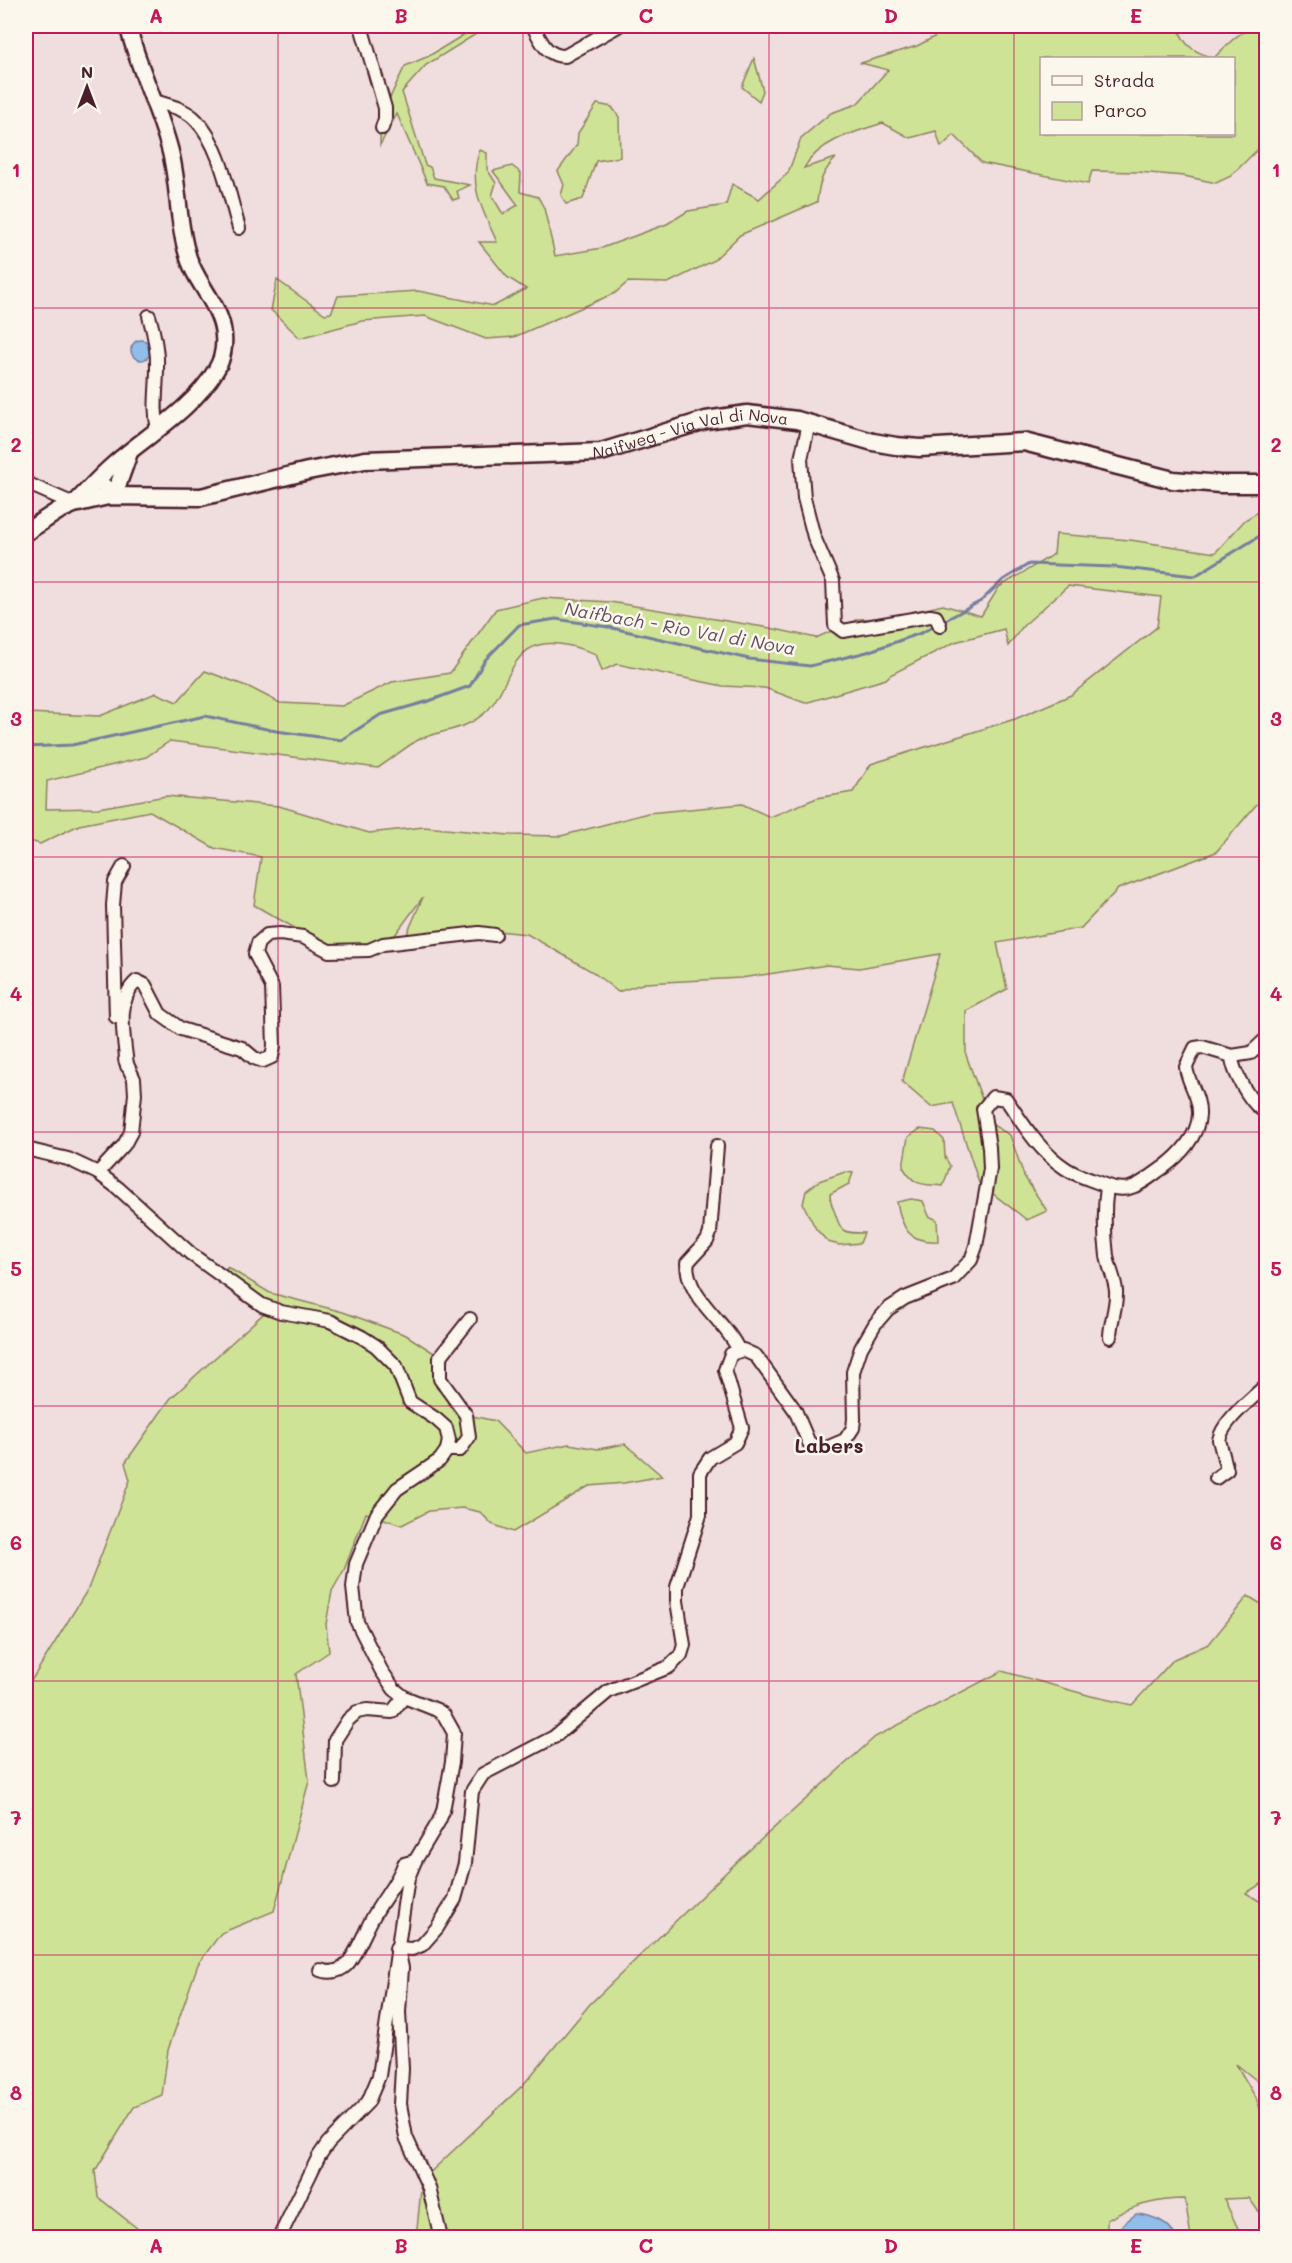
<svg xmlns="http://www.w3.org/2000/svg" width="1292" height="2263" viewBox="0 0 1292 2263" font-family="Mali,sans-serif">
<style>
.green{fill:#cfe397;stroke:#8c8161;stroke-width:1.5;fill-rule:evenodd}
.water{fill:#90bdea;stroke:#747e9e;stroke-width:1.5}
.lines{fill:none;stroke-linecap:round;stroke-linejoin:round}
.stream{stroke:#747e9e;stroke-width:3}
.minor-casing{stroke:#4a1f2b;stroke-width:16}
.tertiary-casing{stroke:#4a1f2b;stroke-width:20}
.secondary-casing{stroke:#4a1f2b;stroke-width:21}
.minor{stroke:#fbf7ec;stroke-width:12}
.tertiary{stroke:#fbf7ec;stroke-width:15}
.secondary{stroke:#fbf7ec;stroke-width:16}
.grid{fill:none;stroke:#c2185b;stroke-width:1.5;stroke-opacity:0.55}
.labels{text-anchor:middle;stroke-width:5;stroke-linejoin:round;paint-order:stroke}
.street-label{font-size:16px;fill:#4a1f2b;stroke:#fbf7ec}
.water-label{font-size:18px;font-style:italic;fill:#5f4e64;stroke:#fbf7ec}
.quarter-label{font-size:20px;font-weight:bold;fill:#4a1f2b;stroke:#fbf7ec}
.neatline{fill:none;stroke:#c2185b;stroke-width:2}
.grid-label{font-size:20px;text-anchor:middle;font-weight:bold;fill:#c2185b}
</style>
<rect width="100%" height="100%" fill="#f0dddd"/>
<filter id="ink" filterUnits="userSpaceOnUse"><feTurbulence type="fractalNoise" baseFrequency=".0167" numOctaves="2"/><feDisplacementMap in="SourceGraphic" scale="12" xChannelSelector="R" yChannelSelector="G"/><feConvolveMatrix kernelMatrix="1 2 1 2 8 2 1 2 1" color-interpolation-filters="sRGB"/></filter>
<g filter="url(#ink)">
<!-- green -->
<g class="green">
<path d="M 478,26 L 509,26 L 484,29 L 426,65 L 402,92 L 425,165 L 430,167 L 434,178 L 470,185 L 457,191 L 459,198 L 453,200 L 444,186 L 427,183 L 397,114 L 380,145 C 379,116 393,91 405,66 L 429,56 Z"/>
<path d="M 955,26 L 1178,26 C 1183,46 1195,52 1213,58 L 1042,58 L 1042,134 L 1234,134 L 1234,58 L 1214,58 C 1229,43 1243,25 1266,26 L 1266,141 L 1231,176 L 1216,183 L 1184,176 L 1138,172 L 1092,171 L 1088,184 L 982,163 L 954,135 L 941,147 L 936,131 L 910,138 L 883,123 C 854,132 819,141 804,168 L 836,158 C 822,172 819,183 817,202 L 740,235 L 713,261 L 668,283 L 628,282 L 615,293 L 514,337 L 486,339 L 425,316 L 362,321 L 300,338 L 271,310 L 277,280 L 325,314 L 331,313 L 338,296 L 418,291 L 494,306 L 526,289 L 507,277 L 479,242 L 497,242 C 483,211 467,184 480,150 L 487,153 L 487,169 L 496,183 L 492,196 L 503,214 L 518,205 L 493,171 L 512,166 L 521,173 L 520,192 L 538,197 L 544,208 L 555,256 L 602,248 L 667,224 L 688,211 L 726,205 L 732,184 L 759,199 L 788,173 L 801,138 L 831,113 L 857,104 L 888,70 L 861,63 L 917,46 Z"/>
<polygon points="754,58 763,91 759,101 742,87"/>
<polygon points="597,104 612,107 619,117 620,157 596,161 583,199 566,204 561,195 564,185 558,171 577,145 578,133"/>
<path d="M 1266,507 L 1266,798 L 1256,805 L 1216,852 L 1118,889 L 1081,928 L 997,943 L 1007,989 L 966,1011 L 966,1055 L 991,1124 L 1010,1135 L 1024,1176 L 1047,1211 L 1027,1220 L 979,1183 L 953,1103 L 931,1107 L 902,1082 L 940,954 L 859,968 L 827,965 L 741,978 L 645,983 L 618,992 L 593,972 L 527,934 L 480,929 L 407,934 L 423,897 L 384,950 L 355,945 L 330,948 L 254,905 L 261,857 L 214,848 L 150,811 L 79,825 L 40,844 L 26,840 L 26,713 L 100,716 L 156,693 L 177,702 L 205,671 L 249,687 L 280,703 L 342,706 L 392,682 L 450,673 L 496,609 L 543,598 L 610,602 L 770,628 L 816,638 L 858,619 L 887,618 L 943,605 L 981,616 L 999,587 L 1054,554 L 1056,534 L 1130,540 L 1215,553 L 1245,520 ZM 1068,586 L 1161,597 L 1157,627 L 1071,695 L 1015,719 L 871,764 L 853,792 L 817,798 L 770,817 L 742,804 L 648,813 L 561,836 L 509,835 L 424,827 L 369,833 L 279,806 L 166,796 L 98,808 L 46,809 L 47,781 L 146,757 L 170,741 L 378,768 C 392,759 406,746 420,739 C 445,729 466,731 488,710 C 506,691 509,658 533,647 C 551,638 579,648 596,654 L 602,671 L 617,664 L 723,686 L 765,688 L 805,703 L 886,679 L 890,675 L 955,642 L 1004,629 L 1008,646 L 1023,626 Z"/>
<path d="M 920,1129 L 935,1131 L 944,1140 L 945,1157 L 950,1166 L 943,1186 C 921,1184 915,1187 903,1167 L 908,1137 Z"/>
<path d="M 845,1172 L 853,1173 L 849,1184 L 830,1194 C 830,1202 832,1206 835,1213 C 841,1233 843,1233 864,1233 L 860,1243 L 839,1245 L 828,1242 L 816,1229 L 803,1204 L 806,1191 L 819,1181 Z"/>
<path d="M 911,1199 L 923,1201 L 929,1216 L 937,1220 L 938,1241 C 908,1243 902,1228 897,1202 Z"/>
<polygon points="227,1267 270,1293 343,1312 406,1335 434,1353 436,1387 459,1413 495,1421 526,1453 569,1444 598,1449 625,1444 662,1476 624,1483 589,1486 513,1532 492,1524 480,1512 462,1508 429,1511 402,1525 366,1513 344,1570 332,1591 326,1624 329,1652 296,1674 309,1781 274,1911 221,1933 198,1964 168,2050 162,2095 134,2107 95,2171 98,2197 148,2237 26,2237 26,1689 88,1589 130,1480 125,1463 170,1399 263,1314 223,1285"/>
<path d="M 1248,1596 L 1266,1607 L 1266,1881 L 1246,1893 L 1266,1905 L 1266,2088 L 1236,2064 L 1256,2098 L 1266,2124 L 1266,2222 L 1249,2198 L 1224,2199 L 1242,2237 L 1191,2237 L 1185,2199 C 1156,2199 1131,2206 1107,2220 L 1107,2237 L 416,2238 L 422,2180 L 523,2085 L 590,2004 L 744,1855 L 875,1737 L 1002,1671 L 1091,1696 L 1132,1705 L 1174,1659 L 1209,1644 Z"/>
</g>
<!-- water -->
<g class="water">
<circle cx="141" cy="350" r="10"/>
<path d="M 1136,2214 C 1151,2215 1171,2222 1175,2237 L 1119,2237 L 1123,2224 Z"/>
</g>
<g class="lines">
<!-- stream -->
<g class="stream">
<polyline points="942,622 981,601 1003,580 1029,564 1114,567 1195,576 1266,532"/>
<polyline points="26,747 72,745 205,716 276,731 341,740 380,715 429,701 470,686 485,660 519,625 556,619 608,627 749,659 810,666 867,652 921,633 936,625"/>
</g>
<defs>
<g id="minor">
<polyline points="361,26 385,108 385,119 382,128"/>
<path d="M 533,26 C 541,41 546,56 565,56 L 618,26"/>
<path d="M 154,101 C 168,105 186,109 196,120 C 220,144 229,195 239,228"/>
<path d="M 149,316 C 154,333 158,350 157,368 C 157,389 153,409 158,429"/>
<polyline points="809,423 801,459 804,498 814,537 833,581 835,625 843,631 930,616 936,617 940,626"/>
<polyline points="26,483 74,504"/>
<polyline points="116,1017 113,905 115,882 124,866"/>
<polyline points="1232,1056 1251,1053 1266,1039"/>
<path d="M 127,1066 C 125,1040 114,1000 137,981 L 145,985 L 160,1014 L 181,1029 L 242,1048 L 254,1058 L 263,1061 L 272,1057 L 274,1046 L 272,987 L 255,954 L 258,943 L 267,935 L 280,934 L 303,937 L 329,951 L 369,950 L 383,944 L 479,933 L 495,935"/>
<path d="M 717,1146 L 710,1233 L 707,1241 L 687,1263 C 687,1300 725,1319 739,1351"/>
<polyline points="26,1149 68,1159 98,1173 118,1188 191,1254 262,1305 281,1312 330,1321 362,1337 376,1346 396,1366 410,1402 436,1419 446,1428 449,1440 447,1450 440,1460 397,1489 377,1514 356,1564 353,1587 357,1622 381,1670 394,1689 404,1697 437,1710 444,1715 454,1733 452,1762 443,1811 439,1821 415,1861 408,1878 379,2076 368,2102 328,2143 319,2156 279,2238"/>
<polyline points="98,1173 124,1145 131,1132 135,1094 134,1079 125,1060"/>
<path d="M 1107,1186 C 1104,1209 1104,1232 1107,1256 C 1109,1268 1115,1279 1116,1291 C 1117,1307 1110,1322 1110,1337"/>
<polyline points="447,1450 460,1450 469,1437 466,1415 440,1379 440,1357 470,1319"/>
<path d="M 1216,1478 L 1227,1470 L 1219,1440 C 1223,1420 1252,1399 1266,1385"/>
<polyline points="334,1782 335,1740 348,1720 357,1712 367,1710 392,1712 404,1697"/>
<path d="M 396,1948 L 412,1949 L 422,1945 L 437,1928 L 455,1899 L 465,1863 L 472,1791 L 483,1774 L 554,1737 L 609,1691 L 669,1667 L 681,1655 L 684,1645 L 677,1601 L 677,1587 L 700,1515 L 700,1473 L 710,1458 L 735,1443 L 742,1428 L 725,1370 L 731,1354 L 743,1350 L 756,1356 L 795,1410 L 809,1443 L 820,1448 L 826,1448 L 845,1440 L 853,1428 L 854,1419 L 853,1372 L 861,1348 L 875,1324 L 888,1309 L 905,1298 L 953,1279 L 971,1260 L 976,1246 L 990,1169 L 989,1147 L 983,1109 L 993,1097 L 1006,1099 C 1023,1124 1039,1151 1065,1168 C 1073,1174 1084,1177 1094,1181 C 1105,1185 1116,1191 1129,1188 C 1142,1185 1153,1174 1164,1167 C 1180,1155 1198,1136 1199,1115 C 1200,1096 1188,1084 1186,1067 L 1195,1048 L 1202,1047 L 1232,1056 C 1232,1071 1252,1107 1266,1112"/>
<polyline points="399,1954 402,1968 399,2012 402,2069 400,2104 406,2137 429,2188 441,2238"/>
<path d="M 320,1970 C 331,1974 342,1971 349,1962 C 360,1947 366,1928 376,1912 C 385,1896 398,1882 404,1864 L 415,1861"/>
</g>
<g id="tertiary">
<polyline points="105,487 108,496 118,485 129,454"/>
<path d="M 74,504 C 87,491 99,477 113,465 C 146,436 193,409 216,370 C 223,359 225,344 223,331 C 219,303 194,281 187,253 C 177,220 179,184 170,150 C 159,108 138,68 128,26"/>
</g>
<g id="secondary">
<path id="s1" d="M 26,532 L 58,511 L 74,504 L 108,496 L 201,497 L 308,471 L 365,460 L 601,452 L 706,420 L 747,414 L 797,420 L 873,442 L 896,446 L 920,448 L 1024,442 L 1173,480 L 1220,484 L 1266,484"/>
</g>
</defs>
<!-- minor casing -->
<use href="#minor" class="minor-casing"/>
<!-- tertiary casing -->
<use href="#tertiary" class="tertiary-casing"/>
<!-- secondary casing -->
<use href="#secondary" class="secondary-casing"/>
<!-- minor -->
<use href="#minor" class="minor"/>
<!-- tertiary -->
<use href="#tertiary" class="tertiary"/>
<!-- secondary -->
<use href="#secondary" class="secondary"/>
</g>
</g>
<!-- grid -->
<path class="grid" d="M 278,26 L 278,2238M 523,26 L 523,2238M 769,26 L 769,2238M 1014,26 L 1014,2238M 26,308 L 1266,308M 26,582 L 1266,582M 26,857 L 1266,857M 26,1132 L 1266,1132M 26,1406 L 1266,1406M 26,1681 L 1266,1681M 26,1955 L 1266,1955"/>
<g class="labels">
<!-- street labels -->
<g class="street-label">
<text dy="6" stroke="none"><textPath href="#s1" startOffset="680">Naifweg - Via Val di Nova</textPath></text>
</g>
<!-- water labels -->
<g class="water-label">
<text transform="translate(680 629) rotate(10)" y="6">Naifbach - Rio Val di Nova</text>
</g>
<!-- quarter labels -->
<g class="quarter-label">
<text x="829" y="1453">Labers</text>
</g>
</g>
<!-- margin -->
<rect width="1292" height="2263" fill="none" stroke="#fbf7ec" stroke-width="66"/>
<!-- legend -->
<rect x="1040" y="57" width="195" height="78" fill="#fbf7ec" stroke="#b4a19f" stroke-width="1.5"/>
<rect x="1052" y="76" width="30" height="9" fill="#fbf7ec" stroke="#b4a19f" stroke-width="1.5"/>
<text x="1094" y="87" font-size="18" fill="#4a1f2b">Strada</text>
<rect x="1052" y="102" width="30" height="18" fill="#cfe397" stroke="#b4a19f" stroke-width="1.5"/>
<text x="1094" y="117" font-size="18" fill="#4a1f2b">Parco</text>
<!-- north arrow -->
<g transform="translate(87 87)" stroke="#fbf7ec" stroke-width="4.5" paint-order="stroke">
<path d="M0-4.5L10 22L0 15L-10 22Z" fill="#4a1f2b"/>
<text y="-9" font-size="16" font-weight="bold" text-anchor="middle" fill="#4a1f2b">N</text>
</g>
<rect x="33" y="33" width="1226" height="2197" class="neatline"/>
<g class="grid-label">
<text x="156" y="23">A</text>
<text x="401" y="23">B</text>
<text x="646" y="23">C</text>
<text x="891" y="23">D</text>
<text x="1136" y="23">E</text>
<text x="16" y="177">1</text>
<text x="1276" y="177">1</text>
<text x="16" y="452">2</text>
<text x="1276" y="452">2</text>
<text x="16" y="726">3</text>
<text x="1276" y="726">3</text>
<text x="16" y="1001">4</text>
<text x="1276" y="1001">4</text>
<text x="16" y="1276">5</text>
<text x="1276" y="1276">5</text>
<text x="16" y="1550">6</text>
<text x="1276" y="1550">6</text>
<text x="16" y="1825">7</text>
<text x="1276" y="1825">7</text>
<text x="16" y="2100">8</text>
<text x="1276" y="2100">8</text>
<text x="156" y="2253">A</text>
<text x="401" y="2253">B</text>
<text x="646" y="2253">C</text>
<text x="891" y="2253">D</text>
<text x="1136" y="2253">E</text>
</g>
</svg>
